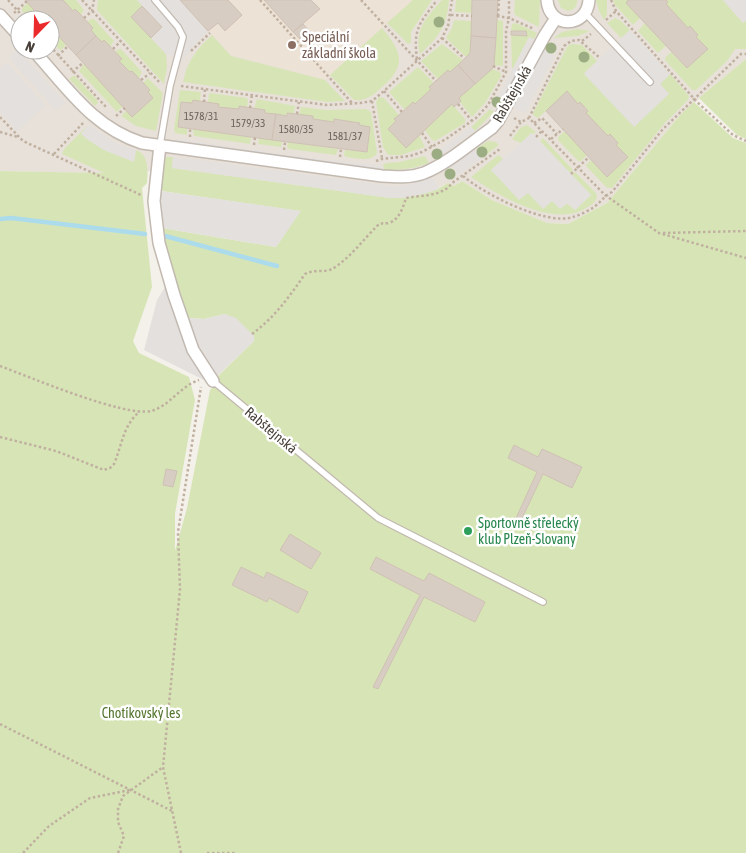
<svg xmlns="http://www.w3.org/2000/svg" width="746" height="853" viewBox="0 0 746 853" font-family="'Asap Condensed',sans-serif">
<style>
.residential{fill:#e8e1d9;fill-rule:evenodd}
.education{fill:#ece2d5}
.green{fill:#d7e5b6}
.parking{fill:#e3e0de}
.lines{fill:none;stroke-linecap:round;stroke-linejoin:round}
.stream{stroke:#acdbec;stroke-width:4.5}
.building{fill:#d8cdc3;stroke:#cfc1b4}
.service-casing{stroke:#c2b9b0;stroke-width:8}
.minor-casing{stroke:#c2b9b0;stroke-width:14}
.path{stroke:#c0b0a0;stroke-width:2.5;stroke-dasharray:2.5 2.5;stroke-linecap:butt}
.service{stroke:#fff;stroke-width:5.5}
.minor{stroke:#fff;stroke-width:11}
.tree{fill:#9dad83}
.education-dot{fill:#8d6e63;stroke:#fff;stroke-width:2}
.leisure-dot{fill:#2e9e5b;stroke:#fff;stroke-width:2}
.labels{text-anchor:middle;stroke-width:5;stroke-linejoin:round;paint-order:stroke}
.number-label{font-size:11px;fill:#6c635c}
.education-label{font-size:14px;fill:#785e54;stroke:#fff;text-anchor:start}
.street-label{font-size:14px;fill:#484039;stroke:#fff}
.leisure-label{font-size:14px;fill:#27864d;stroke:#fff;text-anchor:start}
.park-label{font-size:14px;fill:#55762f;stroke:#fff}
</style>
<rect width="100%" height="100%" fill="#f4f0ea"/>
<!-- residential -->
<path class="residential" d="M 0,0 L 746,0 L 746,59 L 681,114 L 607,203 L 568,224 L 547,223 L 492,200 L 462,181 L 454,186 L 448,183 L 423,194 L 404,198 L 391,198 L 160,167 L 141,174 L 0,171 ZM 20,20 L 50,20 L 50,50 L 20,50 Z"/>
<!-- education -->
<polygon class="education" points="180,0 413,0 325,80 231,55"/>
<!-- green -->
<g class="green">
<polygon points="63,0 76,0 84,10 81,15 75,9 73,11"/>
<polygon points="98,0 137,0 142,6 131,17 166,54 167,67 164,84 97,10"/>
<polygon points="413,0 432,0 411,32 411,43 408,44 387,23"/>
<path d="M 442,0 L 449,0 C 447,26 439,37 420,54 C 414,29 426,18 442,0 Z"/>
<polygon points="456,0 472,0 472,13 455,12"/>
<polygon points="515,0 540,0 539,27 515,15 514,12"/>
<path d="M 558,0 L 577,0 C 578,6 574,10 568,11 L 561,8 Z"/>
<polygon points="596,0 607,0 607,15 604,20 599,11"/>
<polygon points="613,0 628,0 626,3 640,18 633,25 615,5"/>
<polygon points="666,0 723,0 743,23 746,20 746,49 735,49 727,61 696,90 692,90 665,60 665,58 671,52 687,68 708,49 696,37 698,35 690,26 688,28 666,4 668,2"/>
<polygon points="28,3 43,20 31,20 22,11 22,8"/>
<polygon points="615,18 621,21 630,30 621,38 607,23"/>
<polygon points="91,19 94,19 114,41 110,47 104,40 102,42 91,30 87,22"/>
<polygon points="454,20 472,21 470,53 466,57 446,38 452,28"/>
<polygon points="497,20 503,21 503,66 494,65"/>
<polygon points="516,23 537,33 534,39 529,37 512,70 511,35 527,35 526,31 511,31 512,24"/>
<polygon points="645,23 666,46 658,53 638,31"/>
<polygon points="50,27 66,45 61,50 59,49 50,40"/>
<path d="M 382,28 C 403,53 407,66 381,88 C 372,96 366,101 354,100 L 330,75 Z"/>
<polygon points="577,29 590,31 578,36 554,38 562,32"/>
<path d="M 212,35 L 231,56 L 325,80 L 345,101 L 327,102 L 183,82 C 187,61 197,49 212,35 Z"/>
<polygon points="442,44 463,60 450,72 448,70 438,79 421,61"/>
<polygon points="570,44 582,45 597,61 584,73 669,94 660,84 670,74 689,96 688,100 664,124 612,188 607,188 587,167 586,165 591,160 607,177 627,157 616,145 618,143 610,135 608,136 586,113 588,110 580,102 578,104 567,92 538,118 534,116 533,113 567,47"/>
<polygon points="119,49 121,49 142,72 139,78 132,71 130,72 119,61 121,59 115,52"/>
<polygon points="746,59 746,139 737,135 699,98"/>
<polygon points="84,64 123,106 117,112 79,71"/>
<polygon points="418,67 434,83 429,87 431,89 415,104 413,102 405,110 389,92"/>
<polygon points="492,69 500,72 501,76 485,103 472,117 460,102 461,101 459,98"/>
<polygon points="73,76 75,76 97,100 98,103 95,106 69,79"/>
<polygon points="148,78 163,93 156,131 136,126 121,116 127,110 133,116 153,98 148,92 150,89 143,83"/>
<polygon points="180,90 201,92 200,101 192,103 181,102 178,127 187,128 187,135 175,133 174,129"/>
<polygon points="209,93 247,98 248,100 247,108 239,109 218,107 218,104 208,102"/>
<polygon points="379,97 384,98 399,115 394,119 396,121 419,135 425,147 401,155 388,155 383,147 376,102"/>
<path d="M 257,99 L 295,106 L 294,114 C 281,117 266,113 254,109 Z"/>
<path d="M 694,102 L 733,138 L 746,143 L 746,853 L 0,853 L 0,171 L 104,173 L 62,154 L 64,149 L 88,125 L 81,134 L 104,150 L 134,161 L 136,150 C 149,154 148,172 147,183 L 142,188 L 152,287 L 133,341 L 139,353 L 189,377 L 195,400 L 175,514 L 175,551 L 187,508 L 210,390 L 220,381 L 217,377 L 254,341 L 225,314 L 204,319 L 187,318 L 161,241 L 162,228 L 276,247 L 300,211 L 161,191 L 163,160 L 167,157 L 173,157 L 172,168 L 391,198 C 411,198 431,193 448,183 L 454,186 L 462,181 L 492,200 L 528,215 L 547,223 L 568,224 L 607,203 L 681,114 Z"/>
<polygon points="452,104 465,119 465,123 435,141 432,140 425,130"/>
<path d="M 301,107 L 326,110 L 366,109 L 371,112 L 377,153 C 371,163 356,158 346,157 L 344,155 L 345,150 L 367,152 L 370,127 L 359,125 L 359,123 L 334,119 L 334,122 L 313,119 L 299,115 Z"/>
<polygon points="490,109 494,112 475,131 471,127"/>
<polygon points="527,125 536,132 533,134 531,133 521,143 512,139 521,127"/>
<polygon points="193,129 251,137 250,144 194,136"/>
<polygon points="565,131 587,155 581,161 578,161 558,140 558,137"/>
<polygon points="259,138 282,141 281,147 258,144"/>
<polygon points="543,138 573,170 570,173 540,141"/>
<polygon points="488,141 496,142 499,145 483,157 476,149"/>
<polygon points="288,142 338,149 336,155 289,149 287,147"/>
<path d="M 498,155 L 503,159 L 491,170 C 503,178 515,187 528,193 C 543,200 564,198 575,210 L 591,195 L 572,175 L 575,172 L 596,193 L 597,197 C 595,204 589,206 583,210 C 550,226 499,196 471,177 Z"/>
<polygon points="425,156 429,163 413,168 384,171 383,165 386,163 399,162"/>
</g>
<!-- parking -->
<g class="parking">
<polygon points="137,0 180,0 208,31 197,41 184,58 166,54 151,38 162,27"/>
<polygon points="723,0 746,0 746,20 743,23"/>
<polygon points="630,30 670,74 660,84 669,94 634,127 584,74"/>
<polygon points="529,37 534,39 504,98 499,96"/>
<polygon points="17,50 65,102 56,110 9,58"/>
<polygon points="543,50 554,56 525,113 514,108"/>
<polygon points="6,62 45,105 17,131 0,112 0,68"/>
<polygon points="89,125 110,140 123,146 136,150 134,162 104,150 88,140 81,134"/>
<polygon points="471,127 475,131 443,154 440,150"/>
<polygon points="532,133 591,195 575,210 568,203 560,209 552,201 543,209 528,193 519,200 491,170"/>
<polygon points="176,139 319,159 383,166 384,171 176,143"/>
<polygon points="476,149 483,157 459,175 452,166"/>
<polygon points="173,157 391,186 402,186 433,178 439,189 423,194 404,198 391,198 172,168"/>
<polygon points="161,191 301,211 276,247 162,228"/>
<polygon points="165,287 176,287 187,318 204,319 225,314 236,318 254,336 254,341 210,383 144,350 157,300"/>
</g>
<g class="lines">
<!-- stream -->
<g class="stream">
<polyline points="0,219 11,218 145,234"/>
<polyline points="165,236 277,266"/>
</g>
</g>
<!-- building -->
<g class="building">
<polygon points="25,0 63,0 73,11 75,9 81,15 93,28 91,30 96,36 76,55 50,27 50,20 43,20"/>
<polygon points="180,0 228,0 242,15 225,31 218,23 208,31"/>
<polygon points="264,0 311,0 320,9 293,32"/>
<polygon points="472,0 498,0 496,38 471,36"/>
<polygon points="628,0 666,0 668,2 666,4 688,28 690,26 698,35 696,37 708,49 687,68 626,3"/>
<polygon points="142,6 162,27 151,38 131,17"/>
<polygon points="303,24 311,33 302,41 293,32"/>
<polygon points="511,31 526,31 527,36 511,35"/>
<polygon points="96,36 102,42 104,40 122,59 119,61 130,72 132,71 150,90 148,92 153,98 132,117 76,55"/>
<polygon points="471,36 496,38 494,65 492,69 475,84 458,65 470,53"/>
<polygon points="458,65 475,84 459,98 461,101 460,102 454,107 452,104 406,148 388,129 396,121 394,119 399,115 413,102 415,104 431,89 429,87 438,79 448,70 450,72"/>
<polygon points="567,91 578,104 580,102 588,111 586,113 608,136 610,134 618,143 616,145 628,157 607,177 546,111"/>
<polygon points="193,100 219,104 218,107 239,109 239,106 265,110 265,113 276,114 272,140 178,127 181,102 192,103"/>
<polygon points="287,113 313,116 313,119 334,122 334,119 360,123 359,125 370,127 367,152 272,140 276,114 287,116"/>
<polygon points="514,445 538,457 542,449 582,467 572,488 543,474 517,529 512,527 537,472 508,458"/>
<polygon points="166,469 177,471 173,487 163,485"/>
<polygon points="290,534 321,553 311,569 280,550"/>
<polygon points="376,557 424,581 429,573 485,602 475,622 424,597 378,689 373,687 420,595 370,569"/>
<polygon points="241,567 264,578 267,572 308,592 298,613 269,598 267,602 232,585"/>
</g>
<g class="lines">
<defs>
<g id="service">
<polyline points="155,0 178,27 183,37 170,86 160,145"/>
<polyline points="585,13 650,82"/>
<polyline points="213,381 378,518 543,602"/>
</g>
<g id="minor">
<path d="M 547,0 C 549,29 587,29 589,0"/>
<polyline points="0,15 20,37"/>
<path d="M 33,50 C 67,87 92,127 142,143 L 382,176 C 396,177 410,178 424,173 C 447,164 472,142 492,128 L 498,121 L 545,35 L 556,18"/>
<polyline points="160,145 154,201 159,243 174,295 193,350 213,381"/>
</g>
</defs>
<!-- service casing -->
<use href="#service" class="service-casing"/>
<!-- minor casing -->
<use href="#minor" class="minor-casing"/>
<!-- path -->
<g class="path">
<polyline points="8,0 26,20"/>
<polyline points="82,0 160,83"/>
<polyline points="260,0 353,104"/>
<polyline points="361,0 436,81"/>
<polyline points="611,0 616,11 697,102 733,135 746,141"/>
<polyline points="14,13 27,1"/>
<polyline points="451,15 472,16"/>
<polyline points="497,16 509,18 534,29"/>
<polyline points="498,16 499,0"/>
<polyline points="84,18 92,11 94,0"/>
<polyline points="606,20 616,11"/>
<polyline points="442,38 464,58"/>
<polyline points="582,41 591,34"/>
<polyline points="50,46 106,107"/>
<polyline points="113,49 121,41"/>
<polyline points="191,51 210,33"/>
<polyline points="58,56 68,46"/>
<path d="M 417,59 C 413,29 419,24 437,0"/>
<polyline points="493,66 506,72"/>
<polyline points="72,72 83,63"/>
<polyline points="141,80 150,73"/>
<polyline points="181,86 327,105 361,103 372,101 384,91 442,38 448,26 452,0"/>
<polyline points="384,91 402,112"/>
<polyline points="372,101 382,158"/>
<polyline points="204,102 205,88"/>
<polyline points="458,104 472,121"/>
<polyline points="250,108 252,95"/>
<polyline points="297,114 299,102"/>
<polyline points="116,116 125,108"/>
<polyline points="0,117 23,141 141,195"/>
<polyline points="514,118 521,122 529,118 605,195 659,233 746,258"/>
<polyline points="529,118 564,46 571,41 579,40 600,58"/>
<polyline points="534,123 542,118 557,134"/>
<polyline points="0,132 18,137"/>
<polyline points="422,133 432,147"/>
<polyline points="510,136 521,122"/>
<polyline points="190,137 190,129"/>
<polyline points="536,137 542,131"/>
<polyline points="551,139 563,129"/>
<polyline points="254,145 255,137"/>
<polyline points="284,150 285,142"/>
<polyline points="54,154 84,122"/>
<polyline points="340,157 341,149"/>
<polyline points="376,161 382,159 410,156 422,152 446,139 476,118 488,105 506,72 506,31 509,18 509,0"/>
<polyline points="571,174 589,157"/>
<path d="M 463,176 C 484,194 546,226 573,217 C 580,215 588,211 594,207 C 601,202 604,196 612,192 L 663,129 L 741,54 L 746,54"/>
<polyline points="663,233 746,231"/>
<path d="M 252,334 C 275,317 289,297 305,274 C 313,269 324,273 332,269 C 348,260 364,239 377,226 C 382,222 384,224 389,223 C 400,219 403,207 406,198 C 421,195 442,197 452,183 L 500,149"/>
<path d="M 0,366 C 30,377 124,417 151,411 C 170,406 180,386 199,380"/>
<path d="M 0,437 L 56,451 L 104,470 L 110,468 L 114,464 C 122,445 123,426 139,412"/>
<polyline points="0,724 172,811"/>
<polyline points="23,853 49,826 90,798 130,790"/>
<polyline points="118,853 124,836 118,822 118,809 123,796 163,767"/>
<polyline points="181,853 163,767 180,589 178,532 201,387"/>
<polyline points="207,853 235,853"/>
</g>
<!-- service -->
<use href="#service" class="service"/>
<!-- minor -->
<use href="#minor" class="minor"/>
</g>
<!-- trees -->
<g class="tree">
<circle cx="439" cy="22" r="5.5"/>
<circle cx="551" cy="48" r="5.5"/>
<circle cx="584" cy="57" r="5.5"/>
<circle cx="497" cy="102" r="5.5"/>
<circle cx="482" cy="152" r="5.5"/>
<circle cx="437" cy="154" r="5.5"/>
<circle cx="450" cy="174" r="5.5"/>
</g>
<!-- markers -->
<circle class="education-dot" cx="292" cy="45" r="5"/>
<circle class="leisure-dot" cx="468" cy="531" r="5"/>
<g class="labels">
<!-- number labels -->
<g class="number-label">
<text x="201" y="120">1578/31</text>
<text x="248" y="127">1579/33</text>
<text x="296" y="133">1580/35</text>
<text x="345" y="140">1581/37</text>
</g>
<!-- education labels -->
<g class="education-label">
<text x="302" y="42">Speciální<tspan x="302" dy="16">základní škola</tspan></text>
</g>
<!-- street labels -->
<g class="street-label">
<text transform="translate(512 94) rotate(-60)" y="5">Rabštejnská</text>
<text transform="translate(271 430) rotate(40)" y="5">Rabštejnská</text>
</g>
<!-- leisure labels -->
<g class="leisure-label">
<text x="478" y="528">Sportovně střelecký<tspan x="478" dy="16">klub Plzeň-Slovany</tspan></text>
</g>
<!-- park labels -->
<g class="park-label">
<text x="141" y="718">Chotíkovský les</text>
</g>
</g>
<!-- north arrow -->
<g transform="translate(35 35) rotate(203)"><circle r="24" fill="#ffffff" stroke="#b6b3b0"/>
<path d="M0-4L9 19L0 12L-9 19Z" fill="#eb2a2b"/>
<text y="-8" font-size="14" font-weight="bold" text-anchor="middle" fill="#484039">N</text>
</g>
</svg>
